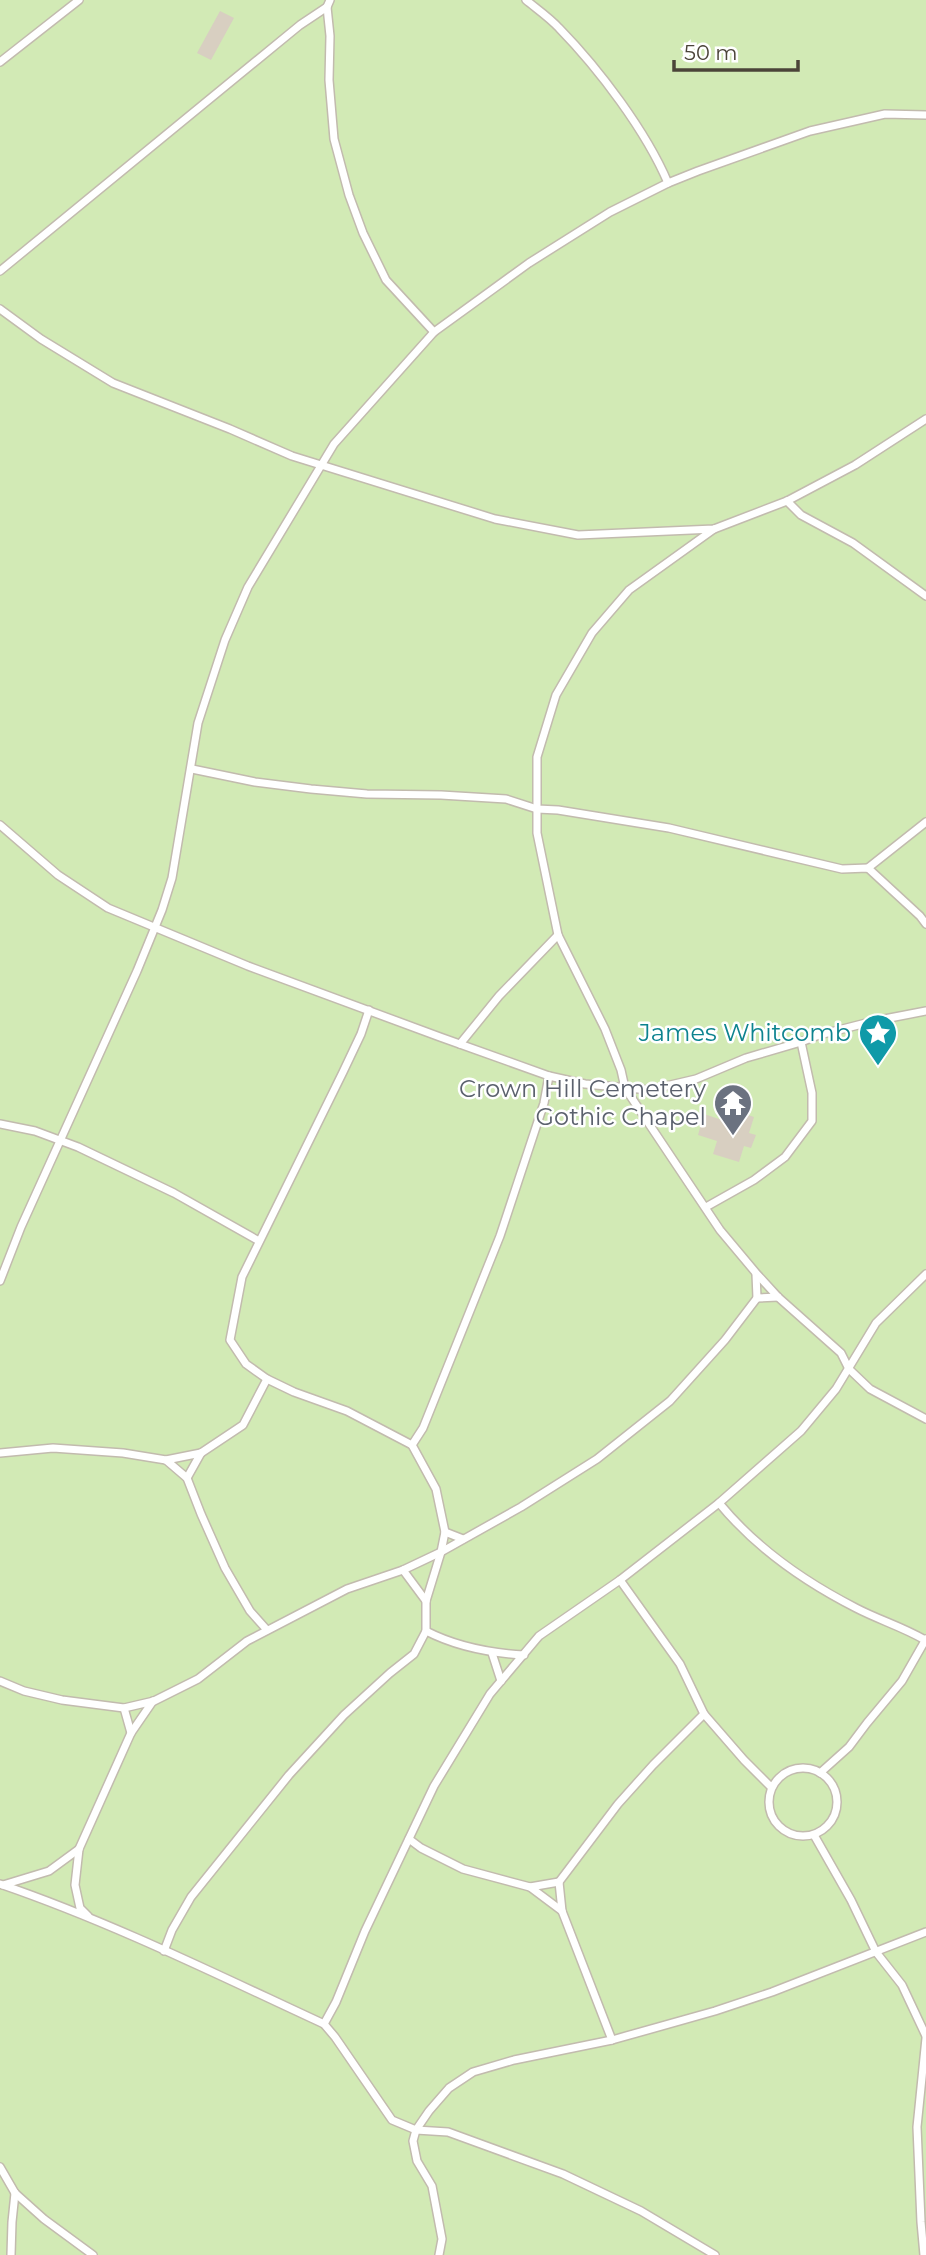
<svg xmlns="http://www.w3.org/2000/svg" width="926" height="2255" viewBox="0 0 926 2255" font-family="Montserrat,sans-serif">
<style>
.green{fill:#d2eab5}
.building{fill:#d8cfc1}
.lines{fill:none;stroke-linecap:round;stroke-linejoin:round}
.lane-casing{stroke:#c2bbae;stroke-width:10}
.lane{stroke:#fff;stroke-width:7}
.labels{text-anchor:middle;stroke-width:5;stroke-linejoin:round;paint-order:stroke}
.culture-label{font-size:24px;fill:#0d838f;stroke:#fff;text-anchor:end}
.worship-label{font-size:24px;fill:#5b616d;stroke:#fff;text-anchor:end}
</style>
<rect width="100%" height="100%" fill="#f6f3ec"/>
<!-- green -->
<rect class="green" x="0" y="0" width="926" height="2255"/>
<!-- building -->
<g class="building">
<polygon points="220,11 234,18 211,60 197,53"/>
<polygon points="729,1109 754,1117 749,1133 756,1135 751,1148 744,1146 739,1162 713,1154 717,1141 698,1135 704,1114 725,1121"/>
</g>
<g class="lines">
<defs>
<g id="lane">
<path d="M 526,0 C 537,9 550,18 559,28 C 599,69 646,131 668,183"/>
<polyline points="327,7 330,36 329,80 334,139 349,195 363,233 386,280 434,332"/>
<polyline points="0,62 79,0"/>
<polyline points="0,271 300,25 327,7 330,0"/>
<polyline points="0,309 41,339 113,383 230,429 292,456 495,519 578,535 714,529 787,501 855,465 926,419"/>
<polyline points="787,501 801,515 853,543 926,596"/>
<polyline points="714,529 629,590 592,633 556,695 537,757 537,833 558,935 605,1029 621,1070 625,1088 720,1230 756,1273 778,1297 841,1353 849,1369 870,1389 926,1419"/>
<polyline points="192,769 255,782 311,789 367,794 441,795 506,799 537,809 558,810 669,828 842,869 868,868 920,916 926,924"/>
<polyline points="0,825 58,875 108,908 248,966 440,1037 549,1076 585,1084 649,1090 696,1079 746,1058 801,1042 819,1035 874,1021 926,1011"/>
<polyline points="868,868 926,822"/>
<polyline points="460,1044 499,996 558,935"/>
<polyline points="0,1124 35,1131 78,1147 174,1193 259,1241"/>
<polyline points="706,1207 754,1180 785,1157 812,1121 812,1093 801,1042"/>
<polyline points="756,1274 757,1298 778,1297"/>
<polyline points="0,1281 21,1227 137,971 162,910 172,878 198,723 225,640 248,587 334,444 434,332 529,263 610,212 668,183 698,171 810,131 885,114 926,115"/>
<polyline points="412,1445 423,1428 500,1236 544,1103 549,1076"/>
<polyline points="0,1453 53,1448 123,1453 166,1460 187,1478 201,1514 225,1568 250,1611 267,1630"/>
<polyline points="166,1460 201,1453 243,1425 267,1379"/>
<polyline points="187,1478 201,1453"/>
<path d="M 719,1503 C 756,1548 805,1582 856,1608 C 879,1620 903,1627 925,1640"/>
<polyline points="445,1532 463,1539"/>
<polyline points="403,1570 426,1601"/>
<polyline points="620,1580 680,1664 704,1714 744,1760 771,1787"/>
<path d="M 426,1631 C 457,1647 490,1653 524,1655"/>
<polyline points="492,1653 501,1681"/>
<polyline points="0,1681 24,1691 62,1700 124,1708 154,1701 198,1679 247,1641 347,1589 403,1570 441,1552 521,1507 597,1459 670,1401 725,1340 757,1298"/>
<polyline points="124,1708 131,1733"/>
<circle cx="803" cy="1802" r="34"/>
<polyline points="820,1773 849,1747 867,1723 902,1681 926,1639"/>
<polyline points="814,1835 851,1900 876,1952 902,1985 926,2036"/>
<polyline points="409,1839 421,1848 463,1869 530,1887 562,1911"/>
<path d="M 0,1884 C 111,1922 218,1975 324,2024 L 335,2037 L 392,2120 L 416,2130 L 448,2132 L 563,2174 L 641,2211 L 715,2255"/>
<polyline points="3,1885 49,1871 79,1849"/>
<polyline points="530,1887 559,1882"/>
<polyline points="88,1916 80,1908 75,1885 79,1849 131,1733 153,1701"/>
<polyline points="164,1951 172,1930 191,1897 289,1775 344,1715 390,1673 414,1654 426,1631 426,1601 441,1552 445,1532 436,1489 412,1445 347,1411 294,1392 267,1379 246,1364 230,1340 242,1277 343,1072 361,1034 369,1010"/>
<polyline points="324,2024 336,2002 365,1931 434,1786 490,1694 539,1636 620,1580 719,1503 801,1431 836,1389 876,1323 926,1274"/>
<polyline points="612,2040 562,1911 559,1882 618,1804 653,1765 704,1714"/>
<polyline points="0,2167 15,2193 44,2219 93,2255"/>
<polyline points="11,2255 12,2222 15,2193"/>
<polyline points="439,2255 442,2239 432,2186 417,2161 413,2141 416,2130 429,2111 449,2088 473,2072 514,2060 612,2040 715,2011 772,1992 926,1932"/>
<polyline points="924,2255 921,2222 917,2127 926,2038"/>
</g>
</defs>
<!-- lane casing -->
<use href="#lane" class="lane-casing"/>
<!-- lane -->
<use href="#lane" class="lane"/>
</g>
<!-- icons -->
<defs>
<symbol id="sight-pin" viewBox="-11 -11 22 30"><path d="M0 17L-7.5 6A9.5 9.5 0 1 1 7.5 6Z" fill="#0f9aa8" stroke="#fff"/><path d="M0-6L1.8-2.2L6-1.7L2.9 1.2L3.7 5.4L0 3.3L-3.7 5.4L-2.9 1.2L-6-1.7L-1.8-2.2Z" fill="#fff"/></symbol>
<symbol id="temple-pin" viewBox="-11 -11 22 30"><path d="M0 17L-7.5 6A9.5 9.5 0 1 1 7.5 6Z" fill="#6b7280" stroke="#fff"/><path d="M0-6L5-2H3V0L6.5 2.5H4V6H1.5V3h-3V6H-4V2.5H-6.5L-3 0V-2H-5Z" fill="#fff"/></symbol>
</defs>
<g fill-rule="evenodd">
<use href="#sight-pin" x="856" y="1011" width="44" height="60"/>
<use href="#temple-pin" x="711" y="1081" width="44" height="60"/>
</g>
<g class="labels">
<!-- culture labels -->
<g class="culture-label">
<text x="851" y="1041">James Whitcomb</text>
</g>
<!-- worship labels -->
<g class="worship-label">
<text x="706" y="1097">Crown Hill Cemetery<tspan x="706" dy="28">Gothic Chapel</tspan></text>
</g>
</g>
<!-- scale -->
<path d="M674 60v10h124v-10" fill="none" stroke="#4b4439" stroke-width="3.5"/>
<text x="684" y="60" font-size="21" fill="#4b4439" stroke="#ffffff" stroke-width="5" paint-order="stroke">50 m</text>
</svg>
